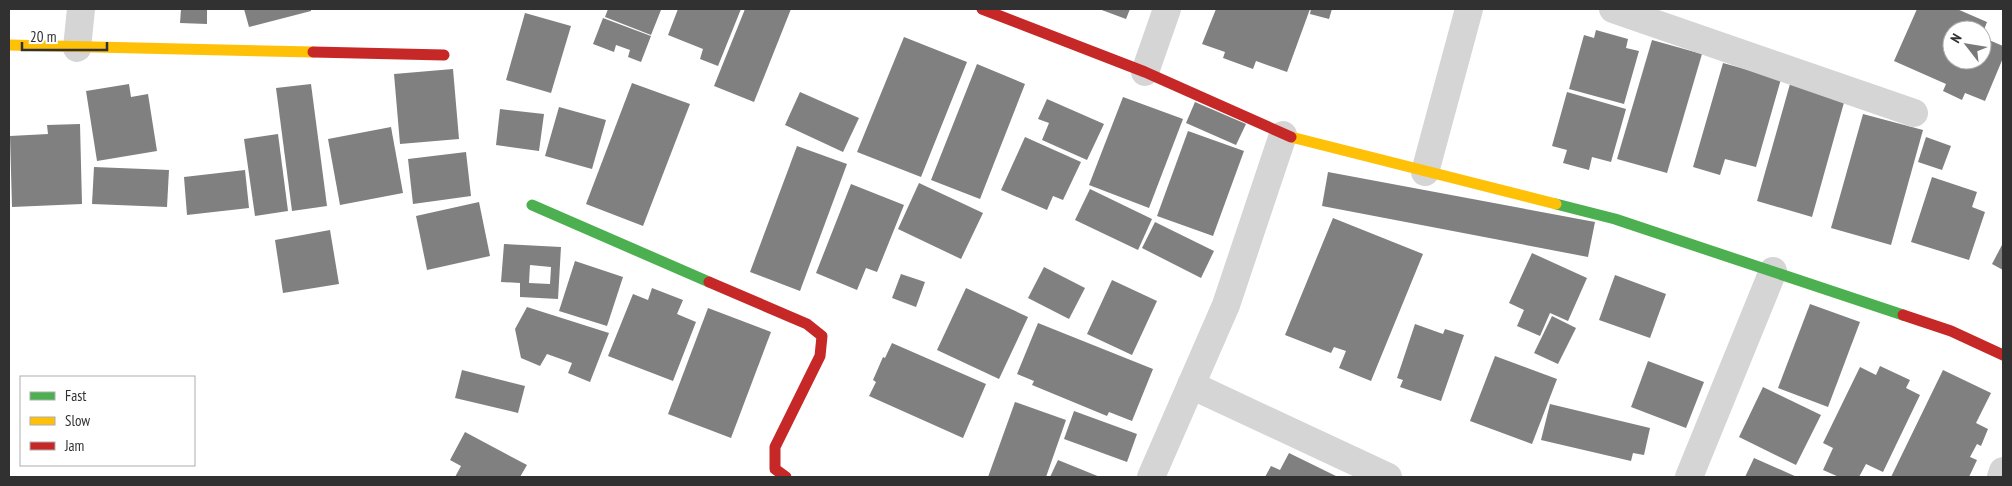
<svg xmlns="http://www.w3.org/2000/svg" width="2012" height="486" viewBox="0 0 2012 486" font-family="'PT Sans Narrow',sans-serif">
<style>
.building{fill:#808080;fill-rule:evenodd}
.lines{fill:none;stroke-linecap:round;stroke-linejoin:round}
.street{stroke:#d5d5d5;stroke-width:28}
.fast{stroke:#4caf50;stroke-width:11}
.slow{stroke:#ffc107;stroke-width:11}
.jam{stroke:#c62828;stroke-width:11}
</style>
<rect width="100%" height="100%" fill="#fff"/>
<!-- building -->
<g class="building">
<polygon points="181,9 207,9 207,24 180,23"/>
<polygon points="244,9 311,9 311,11 249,27"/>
<polygon points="608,9 658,9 661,10 651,35 605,17"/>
<polygon points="678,9 741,9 718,66 700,59 703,49 668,35"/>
<polygon points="745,9 791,9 754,102 714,86"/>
<polygon points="1099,9 1130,9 1126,19"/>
<polygon points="1216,9 1310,9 1287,72 1256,61 1253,69 1223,58 1225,52 1202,44"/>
<polygon points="1311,9 1332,9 1329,19 1310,14"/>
<polygon points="1917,9 1957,9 1987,22 1982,35 1982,30 1952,30 1952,60 1982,60 1982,37 2003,46 2003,58 1985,101 1965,93 1962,100 1943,91 1946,84 1894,61"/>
<polygon points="525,13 571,26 551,93 506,80"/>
<polygon points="603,18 651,36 641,62 628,57 630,50 616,45 614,52 593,44"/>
<polygon points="1596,30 1628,39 1626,48 1639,51 1624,104 1569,89 1584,35 1594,38"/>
<polygon points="904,37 967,62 921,177 857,152"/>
<polygon points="1652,40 1702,54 1667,173 1617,159"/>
<polygon points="1723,63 1781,79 1756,167 1725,159 1720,175 1693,167"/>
<polygon points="977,64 1025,84 980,199 931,180"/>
<polygon points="453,69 459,139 400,144 394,74"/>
<polygon points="632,83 690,104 643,226 586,204"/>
<polygon points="129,84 131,97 148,94 157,151 97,161 86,91"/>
<polygon points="311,84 327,206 292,211 276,88"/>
<polygon points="1790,84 1845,99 1812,217 1757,201"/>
<polygon points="800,92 859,118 843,152 785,125"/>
<polygon points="1567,92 1626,109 1611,162 1592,157 1589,170 1563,163 1567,150 1552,146"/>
<polygon points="1123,97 1183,119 1149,208 1089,185"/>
<polygon points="1047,99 1104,124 1087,160 1042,140 1049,123 1038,119"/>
<polygon points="1195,102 1246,124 1236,145 1186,123"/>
<polygon points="559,107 606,120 592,169 545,156"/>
<polygon points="500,109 544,114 539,151 496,145"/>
<polygon points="1863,114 1923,130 1891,245 1831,228"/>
<polygon points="80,124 82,204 12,207 10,136 48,134 47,125"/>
<polygon points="391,127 403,193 340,205 328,139"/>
<polygon points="1188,131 1244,151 1213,236 1157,216"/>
<polygon points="278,134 288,211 255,216 244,139"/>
<polygon points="1025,137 1081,162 1063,200 1053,196 1047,210 1001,190"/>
<polygon points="1926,137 1951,146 1942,170 1918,162"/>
<polygon points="797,146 847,164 800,291 750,272"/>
<polygon points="466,152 471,196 413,204 408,159"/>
<polygon points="94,167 169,170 167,207 92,204"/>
<polygon points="245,170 249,208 187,215 184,177"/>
<polygon points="1328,172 1595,222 1588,257 1322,206"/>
<polygon points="1932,177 1977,192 1972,207 1985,212 1969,260 1911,242"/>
<polygon points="919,183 983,213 961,259 898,229"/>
<polygon points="851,184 904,205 877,272 866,268 857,290 816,273"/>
<polygon points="1090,189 1152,219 1138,250 1075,220"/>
<polygon points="479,202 490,256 427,270 416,216"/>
<polygon points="1333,218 1423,254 1371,381 1339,368 1346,351 1334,347 1331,353 1285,335"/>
<polygon points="1155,222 1214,251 1201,278 1142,248"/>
<polygon points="330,230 339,284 283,293 275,240"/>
<polygon points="2003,243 2003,270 1992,264"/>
<path d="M 504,244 L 561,247 L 558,299 L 520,297 L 520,283 L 501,282 ZM 530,265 L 551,267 L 550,284 L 529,283 Z"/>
<polygon points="1532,253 1587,278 1568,321 1550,313 1540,336 1517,326 1524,310 1509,303"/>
<polygon points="575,261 623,277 607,326 559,311"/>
<polygon points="1044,267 1085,288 1069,319 1028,298"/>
<polygon points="901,274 925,282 916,307 892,298"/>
<polygon points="1615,275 1666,294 1650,338 1599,320"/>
<polygon points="1112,280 1157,301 1132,355 1087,334"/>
<polygon points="652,288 683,300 677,314 696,322 673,381 608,356 633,294 648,300"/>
<polygon points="966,288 1028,317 999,379 937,350"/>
<polygon points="1810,304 1860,322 1828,407 1778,388"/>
<polygon points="527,307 609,333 590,382 568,373 572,363 547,354 540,366 521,358 515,329"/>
<polygon points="708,308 771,332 731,438 668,414"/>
<polygon points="1552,316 1576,328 1558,364 1534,353"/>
<polygon points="1038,323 1153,369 1132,421 1109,412 1107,416 1032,385 1034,381 1017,374"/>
<polygon points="1415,324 1443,334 1445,329 1464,335 1441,401 1400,387 1403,380 1397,378"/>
<polygon points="892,343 986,384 963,438 869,396 876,382 873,380 883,357 885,358"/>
<polygon points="1495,356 1557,379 1532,444 1470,421"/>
<polygon points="1648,361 1704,382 1686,428 1631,407"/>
<polygon points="1880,366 1910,380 1906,388 1920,395 1883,472 1866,464 1859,477 1839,477 1823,470 1833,448 1823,443 1860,367 1876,375"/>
<polygon points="462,370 525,386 518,413 455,398"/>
<polygon points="1943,370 1991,393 1976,423 1988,429 1981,446 1977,444 1970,457 1977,460 1969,477 1891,477"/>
<polygon points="1763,387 1821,415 1796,465 1739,437"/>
<polygon points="1015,402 1066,420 1046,477 988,477"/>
<polygon points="1550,404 1650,428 1644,455 1633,453 1631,461 1541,440"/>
<polygon points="1074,411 1137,434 1127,462 1064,439"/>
<polygon points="465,432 527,465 520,477 455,477 461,466 450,460"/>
<polygon points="1289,453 1338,477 1265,477 1271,466 1280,470"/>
<polygon points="1754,458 1797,477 1745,477"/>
<polygon points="1058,460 1100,477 1050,477"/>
</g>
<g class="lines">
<!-- street -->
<g class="street">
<polyline points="1613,9 1914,113"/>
<polyline points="77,48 81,9"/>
<polyline points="1145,72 1167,9"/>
<polyline points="1425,172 1469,9"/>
<polyline points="1191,385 1388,477"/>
<polyline points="1151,477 1226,305 1283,135"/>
<polyline points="1689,477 1773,271"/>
<polyline points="2001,477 2003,471"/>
</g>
<!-- fast -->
<g class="fast">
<polyline points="1556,204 1615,219 1903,315"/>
<polyline points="532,205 709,282"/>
</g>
<!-- slow -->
<g class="slow">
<polyline points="9,45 313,52"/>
<polyline points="1291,137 1556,204"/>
</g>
<!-- jam -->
<g class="jam">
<polyline points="982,9 1145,72 1291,137"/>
<polyline points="313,52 444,55"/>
<polyline points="709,282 807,324 822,336 820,356 775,447 775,469 786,477"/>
<polyline points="1903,315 1951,331 2003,355"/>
</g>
</g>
<!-- border -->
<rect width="2012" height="486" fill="none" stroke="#313131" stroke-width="20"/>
<!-- legend -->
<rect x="20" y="376" width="175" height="90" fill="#ffffff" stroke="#adadad"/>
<rect x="30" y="392" width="25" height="8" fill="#4caf50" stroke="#adadad"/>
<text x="65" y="401" font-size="15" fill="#313131">Fast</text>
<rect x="30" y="417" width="25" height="8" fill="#ffc107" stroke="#adadad"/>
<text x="65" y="426" font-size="15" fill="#313131">Slow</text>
<rect x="30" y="442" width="25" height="8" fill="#c62828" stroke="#adadad"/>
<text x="65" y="451" font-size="15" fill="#313131">Jam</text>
<!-- north arrow -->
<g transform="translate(1967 45) rotate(301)"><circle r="24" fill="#ffffff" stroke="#adadad"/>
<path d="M0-4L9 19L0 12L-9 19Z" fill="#797979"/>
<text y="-8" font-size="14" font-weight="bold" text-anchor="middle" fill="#313131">N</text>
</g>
<!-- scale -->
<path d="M22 42v8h85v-8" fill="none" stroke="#313131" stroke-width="2.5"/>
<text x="30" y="42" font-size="15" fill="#313131" stroke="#ffffff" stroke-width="4" paint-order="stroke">20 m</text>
</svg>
